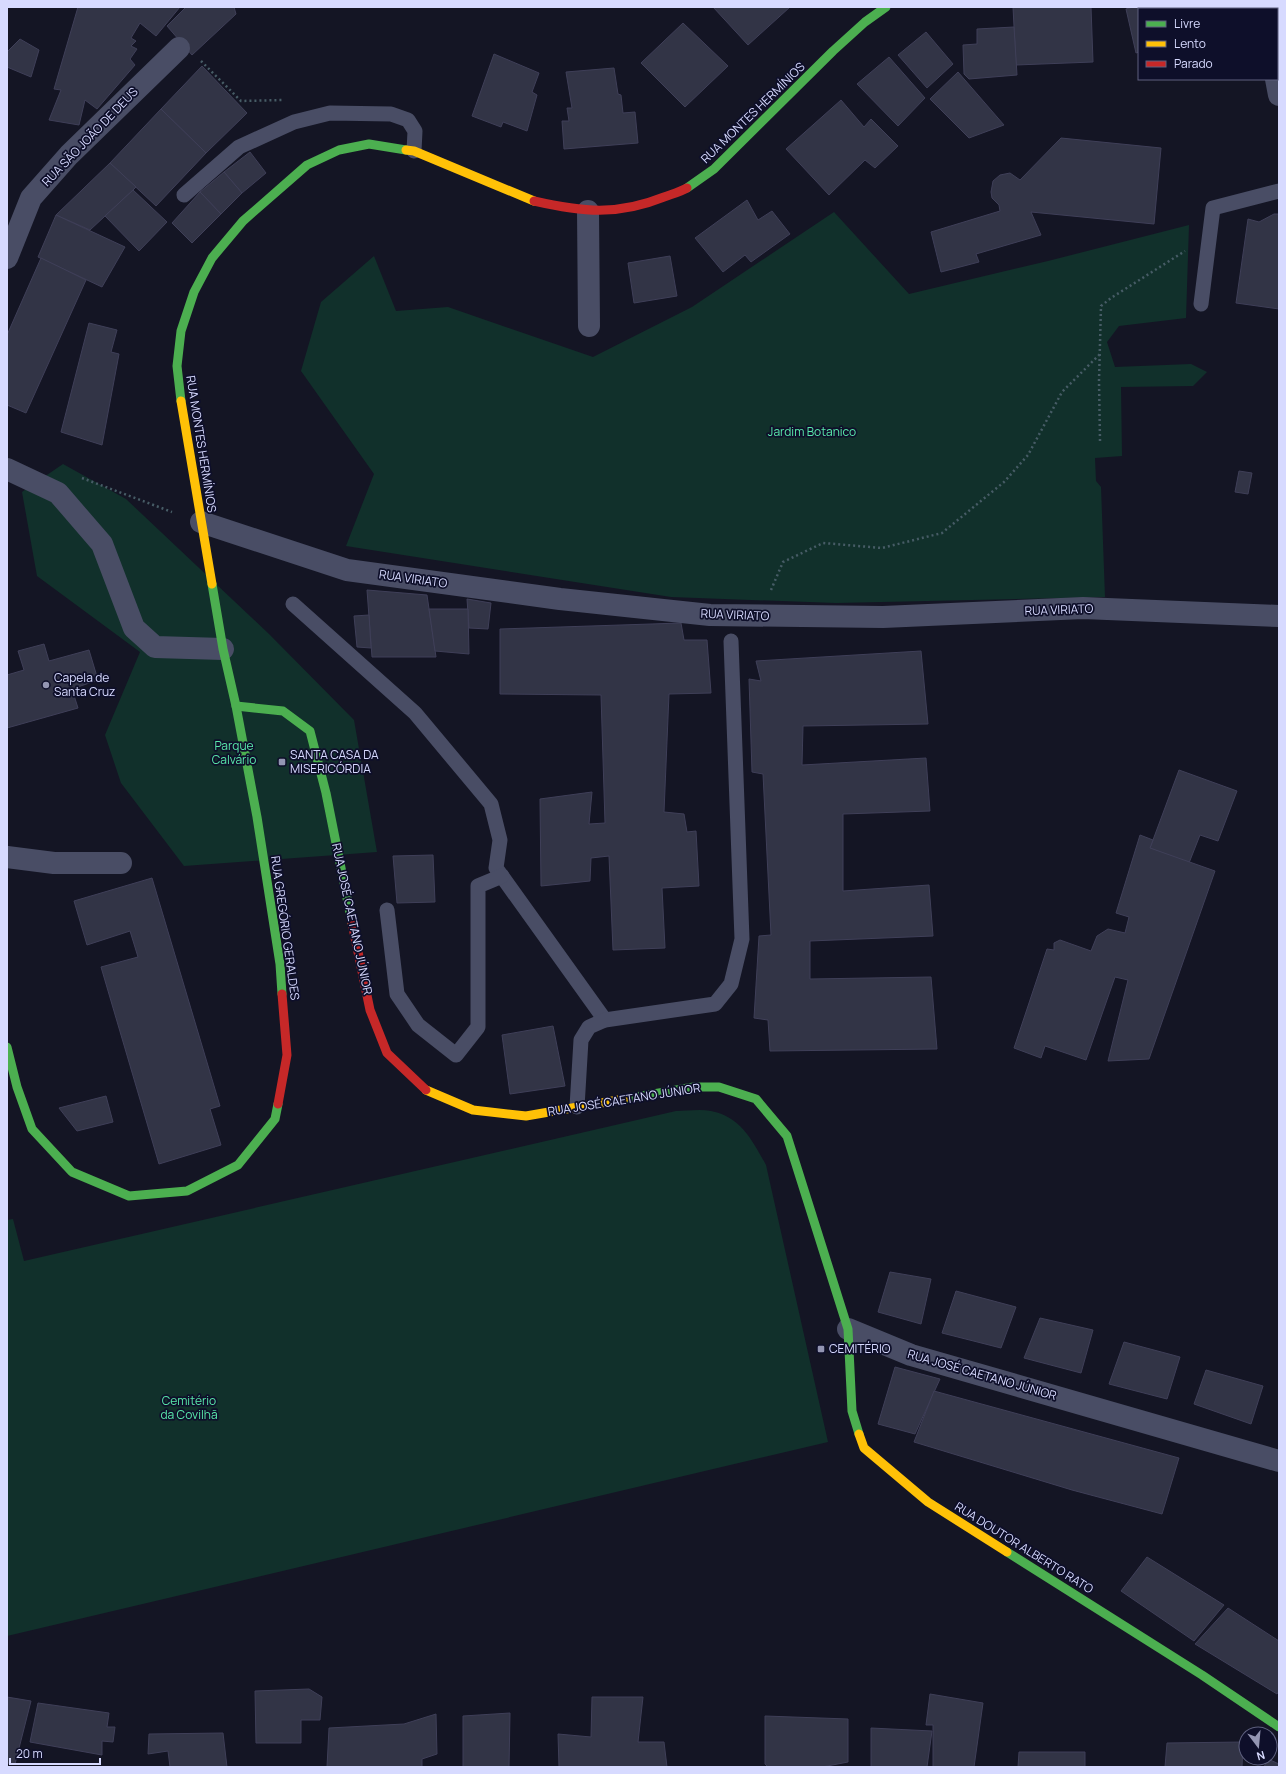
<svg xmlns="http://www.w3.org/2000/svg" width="1286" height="1774" viewBox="0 0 1286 1774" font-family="Manrope,sans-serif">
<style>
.green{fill:#11302b}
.building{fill:#323446;stroke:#3f3f58}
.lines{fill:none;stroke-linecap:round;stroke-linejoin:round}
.path{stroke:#475c66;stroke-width:2.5;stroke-dasharray:2 3;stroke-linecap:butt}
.lane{stroke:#494d65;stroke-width:15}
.street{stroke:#494d65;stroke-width:22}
.fast{stroke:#4caf50;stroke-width:9}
.slow{stroke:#ffc107;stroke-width:9}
.jam{stroke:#c62828;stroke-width:9}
.poi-dot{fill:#9395b2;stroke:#0e0f2a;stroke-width:1.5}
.labels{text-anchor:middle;stroke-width:3.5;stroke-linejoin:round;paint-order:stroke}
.street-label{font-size:12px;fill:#d7daff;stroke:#0e0f2a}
.park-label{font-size:12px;fill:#59e9aa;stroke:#0e0f2a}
.poi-label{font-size:12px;fill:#d7daff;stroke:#0e0f2a;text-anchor:start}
</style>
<rect width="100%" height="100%" fill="#141524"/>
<!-- green -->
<g class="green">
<polygon points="834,212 909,294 1048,261 1189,225 1186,318 1119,326 1107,342 1115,367 1191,364 1207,372 1193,386 1121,387 1122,456 1095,458 1096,481 1101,487 1105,597 836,603 671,597 346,546 374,474 301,371 321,302 374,256 396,311 448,307 593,357 692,307"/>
<polygon points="63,464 126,499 269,634 354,720 377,852 184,866 121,783 105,735 140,652 37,576 22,492"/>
<path d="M 676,1111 C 687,1111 700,1109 711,1111 C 741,1117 752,1140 766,1165 L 828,1442 L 7,1636 L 7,1220 L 13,1219 L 24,1261 Z"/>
</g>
<!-- building -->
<g class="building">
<polygon points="78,7 180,7 156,36 140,23 131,38 136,41 131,46 137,49 130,59 135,65 97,109 85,100 79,125 49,120 61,90 54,89"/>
<polygon points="186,7 234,7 236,14 192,55 167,26"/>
<polygon points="713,7 790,7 748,45"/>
<polygon points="1013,7 1091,7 1093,62 1016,65"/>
<polygon points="1133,7 1174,7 1175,9 1139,9 1139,52 1136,53 1126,9"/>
<polygon points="1185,7 1245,7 1246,9 1186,9"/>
<polygon points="1279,18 1279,50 1278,50 1277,19"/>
<polygon points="683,23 728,66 685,107 641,63"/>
<polygon points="1014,27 1017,75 969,79 964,74 963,45 977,44 977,29"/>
<polygon points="926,32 953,64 927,88 898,55"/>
<polygon points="20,39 39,50 31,77 7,67 7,52"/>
<polygon points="494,54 539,73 532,92 537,95 527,131 503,122 501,127 472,116"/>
<polygon points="889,57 925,98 898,126 857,84"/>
<polygon points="202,66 247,113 206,153 161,109"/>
<polygon points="614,68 618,94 621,95 623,113 635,112 638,143 564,149 562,121 569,121 567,108 572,108 566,72"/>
<polygon points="958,72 1004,125 969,138 930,99"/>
<polygon points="841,100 864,127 871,119 898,146 875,168 865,160 829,195 786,149"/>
<polygon points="161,109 206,153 156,206 110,163"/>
<polygon points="1061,138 1161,148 1154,224 1031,212 1041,235 976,254 979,262 941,272 931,232 1000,211 999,205 992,198 991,192 993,181 1000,175 1010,173 1020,180"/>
<polygon points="250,152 266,173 242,193 224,172"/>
<polygon points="110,163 136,187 133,190 90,230 56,215"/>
<polygon points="224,172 242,193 221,214 200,192"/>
<polygon points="133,190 167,222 139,251 105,216"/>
<polygon points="200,192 221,214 192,243 172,223"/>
<polygon points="747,200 758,220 772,211 790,234 751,262 745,255 723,272 695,238"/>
<polygon points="1274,214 1279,214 1279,309 1236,303 1248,219 1259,222"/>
<polygon points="56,215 125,247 102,287 38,257"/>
<polygon points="670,256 677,296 634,303 628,263"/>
<polygon points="41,258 86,280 26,413 7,405 7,335"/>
<polygon points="89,323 117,330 111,352 119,354 102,445 61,432"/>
<polygon points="1239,471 1252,473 1248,494 1235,492"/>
<polygon points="367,590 427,595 436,657 372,657"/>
<polygon points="467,599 491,603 488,629 469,628"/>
<polygon points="429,609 468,609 469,654 435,651"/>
<polygon points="369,615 371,648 357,647 354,616"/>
<polygon points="681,623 684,640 707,640 711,693 669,694 664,812 684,814 687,832 696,831 699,886 662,888 665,948 613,950 609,856 591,858 590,881 541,886 540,799 592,792 589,824 605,823 601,695 500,694 500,629"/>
<polygon points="44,644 49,661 89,650 98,680 72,689 78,708 7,728 7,675 24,670 18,651"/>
<polygon points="921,651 928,724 803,726 802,765 926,758 930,811 843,814 843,891 929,885 933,936 810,941 810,979 931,977 937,1049 770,1051 768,1020 754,1018 759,936 771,935 763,774 752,772 749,679 761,681 756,661"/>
<polygon points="1179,770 1237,791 1218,841 1200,835 1189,863 1150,848"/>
<polygon points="1140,835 1153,840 1150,848 1215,871 1149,1059 1108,1061 1128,980 1115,977 1086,1060 1045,1046 1041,1058 1014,1048 1047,949 1054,950 1054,943 1060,940 1091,951 1097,936 1108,929 1125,933 1129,917 1116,913"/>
<polygon points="433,855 435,902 397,903 393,856"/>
<polygon points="152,878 220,1106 210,1109 221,1145 159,1164 101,967 138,957 130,931 87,945 74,901"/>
<polygon points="553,1026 565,1086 510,1094 502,1035"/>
<polygon points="106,1096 113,1122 77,1131 59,1108"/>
<polygon points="890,1272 931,1279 921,1324 878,1312"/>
<polygon points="956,1291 1016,1307 1001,1348 942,1333"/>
<polygon points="1040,1318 1093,1330 1081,1373 1024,1358"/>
<polygon points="1124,1342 1180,1357 1167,1399 1109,1384"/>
<polygon points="895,1367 940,1379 915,1434 878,1424"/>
<polygon points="1206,1370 1263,1386 1251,1424 1194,1404"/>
<polygon points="934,1391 1179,1458 1162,1514 1072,1490 914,1442"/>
<polygon points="1147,1557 1224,1605 1194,1641 1121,1591"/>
<polygon points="1228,1608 1279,1641 1279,1691 1277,1694 1195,1644"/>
<polygon points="309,1689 322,1697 320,1720 301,1720 301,1743 256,1743 255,1691"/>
<polygon points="930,1694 983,1703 974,1767 933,1767 933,1725 926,1725"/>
<polygon points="7,1697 31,1701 15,1764 7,1763"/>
<polygon points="592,1697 643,1697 638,1742 664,1742 667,1767 559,1767 558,1734 591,1737"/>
<polygon points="38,1703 109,1713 107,1727 115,1727 113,1742 102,1741 102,1755 30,1742"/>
<polygon points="510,1713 509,1767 463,1767 463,1716"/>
<polygon points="436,1714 437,1754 422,1759 422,1767 327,1767 329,1728 404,1724"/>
<polygon points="765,1716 848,1719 848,1762 822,1767 768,1767 765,1764"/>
<polygon points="871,1728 932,1731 927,1767 871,1767"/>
<polygon points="223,1733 227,1767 170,1767 168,1751 148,1754 149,1734"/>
<polygon points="1243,1742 1242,1767 1165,1767 1167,1743"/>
<polygon points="1019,1752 1085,1752 1085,1767 1018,1767"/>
<polygon points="1268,1759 1279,1764 1279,1767 1264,1767"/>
</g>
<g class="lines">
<!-- path -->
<g class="path">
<polyline points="201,61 241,101 284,100"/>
<polyline points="1100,441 1099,381 1101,306 1111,298 1185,251"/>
<polyline points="82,478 172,512"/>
<polyline points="771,590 783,562 823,543 882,548 942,533 1004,482 1028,455 1062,392 1100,354"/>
</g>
<!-- lane -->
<g class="lane">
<polyline points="184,195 239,147 294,122 330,113 391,114 408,120 415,131 414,151"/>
<polyline points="1201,304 1213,208 1279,191"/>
<polyline points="293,604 415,713 491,804 500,840 496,868 605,1020"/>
<polyline points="387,910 397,994 418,1025 456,1055 478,1027 478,886 502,876"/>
<polyline points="577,1107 581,1040 589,1027 605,1020 715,1004 731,984 742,939 731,641"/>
</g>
<!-- street -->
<g class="street">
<polyline points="1262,7 1262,9"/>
<polyline points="1276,79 1279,95"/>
<polyline points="588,211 589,326"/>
<polyline points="7,258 31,198 69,155 179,48"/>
<polyline points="7,469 58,493 102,544 134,628 155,647 223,649"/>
<polyline points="201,522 347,570 560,599 710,615 883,617 1083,608 1279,616"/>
<polyline points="7,857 54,863 121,863"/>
<polyline points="848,1329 911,1355 1279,1461"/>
</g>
<!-- fast -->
<g class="fast">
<polyline points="687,188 714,169 833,51 865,22 886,7"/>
<polyline points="181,401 177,366 181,331 194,292 212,258 243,221 307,165 339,150 369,144 406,150"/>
<polyline points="212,584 223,649 236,706 257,817 280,964 282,994"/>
<polyline points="236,706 283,711 310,731 326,793 352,923"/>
<polyline points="7,1047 17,1087 32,1129 72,1172 129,1196 187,1191 238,1165 275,1119 278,1104"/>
<polyline points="624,1099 694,1087 719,1087 756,1099 787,1136 848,1329 852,1411 859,1434"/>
<polyline points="1007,1552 1202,1675 1279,1727"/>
</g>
<!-- slow -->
<g class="slow">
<polyline points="406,150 414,151 534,201"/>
<polyline points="181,401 212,584"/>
<polyline points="426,1090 473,1110 526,1116 624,1099"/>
<polyline points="859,1434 864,1448 928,1502 1007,1552"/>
</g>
<!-- jam -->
<g class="jam">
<path d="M 534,201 C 582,212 617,216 664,197 C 672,194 680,192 687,188"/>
<polyline points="352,923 370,1010 387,1053 426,1090"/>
<polyline points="278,1104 287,1055 282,994"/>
</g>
</g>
<!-- markers -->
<g class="poi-dot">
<circle cx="46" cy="685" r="4"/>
<rect x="278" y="758" width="8" height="8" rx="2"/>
<rect x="817" y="1345" width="8" height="8" rx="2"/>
</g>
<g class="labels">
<!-- street labels -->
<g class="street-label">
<text transform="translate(753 113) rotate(-44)" y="4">RUA MONTES HERMÍNIOS</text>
<text transform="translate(90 137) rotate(-46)" y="4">RUA SÃO JOÃO DE DEUS</text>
<text transform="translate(201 444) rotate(81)" y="4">RUA MONTES HERMÍNIOS</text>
<text transform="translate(413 579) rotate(8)" y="4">RUA VIRIATO</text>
<text transform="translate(1059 610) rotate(-2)" y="4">RUA VIRIATO</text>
<text transform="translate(735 615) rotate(2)" y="4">RUA VIRIATO</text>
<text transform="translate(352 919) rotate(78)" y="4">RUA JOSÉ CAETANO JÚNIOR</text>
<text transform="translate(285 928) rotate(82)" y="4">RUA GREGÓRIO GERALDES</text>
<text transform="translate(624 1100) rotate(-9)" y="4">RUA JOSÉ CAETANO JÚNIOR</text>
<text transform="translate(982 1375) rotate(16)" y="4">RUA JOSÉ CAETANO JÚNIOR</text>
<text transform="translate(1024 1548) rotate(32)" y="4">RUA DOUTOR ALBERTO RATO</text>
</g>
<!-- park labels -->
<g class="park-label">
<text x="812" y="436">Jardim Botanico</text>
<text x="234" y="750">Parque<tspan x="234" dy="14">Calvário</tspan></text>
<text x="189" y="1405">Cemitério<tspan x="189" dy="14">da Covilhã</tspan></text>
</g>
<!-- poi labels -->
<g class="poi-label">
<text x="54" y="682">Capela de<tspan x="54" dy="14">Santa Cruz</tspan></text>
<text x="290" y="759">SANTA CASA DA<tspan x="290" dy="14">MISERICÓRDIA</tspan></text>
<text x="829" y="1353">CEMITÉRIO</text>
</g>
</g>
<!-- border -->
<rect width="1286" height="1774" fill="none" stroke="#d7daff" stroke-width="16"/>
<!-- legend -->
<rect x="1138" y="8" width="140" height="72" fill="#0e0f2a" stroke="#5e607f"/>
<rect x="1146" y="21" width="20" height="6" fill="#4caf50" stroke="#5e607f"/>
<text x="1174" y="28" font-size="12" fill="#d7daff">Livre</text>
<rect x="1146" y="41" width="20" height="6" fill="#ffc107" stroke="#5e607f"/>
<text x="1174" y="48" font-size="12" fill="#d7daff">Lento</text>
<rect x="1146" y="61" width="20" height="6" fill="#c62828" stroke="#5e607f"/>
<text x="1174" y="68" font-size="12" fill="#d7daff">Parado</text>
<!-- north arrow -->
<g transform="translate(1258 1746) rotate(164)"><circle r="19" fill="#0e0f2a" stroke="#5e607f"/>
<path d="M0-3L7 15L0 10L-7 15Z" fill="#9395b2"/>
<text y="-6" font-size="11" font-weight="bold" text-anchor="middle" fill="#d7daff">N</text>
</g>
<!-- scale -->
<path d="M10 1758v6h90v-6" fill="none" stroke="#d7daff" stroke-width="2"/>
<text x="16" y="1758" font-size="12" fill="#d7daff" stroke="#0e0f2a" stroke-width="3" paint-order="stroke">20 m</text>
</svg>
